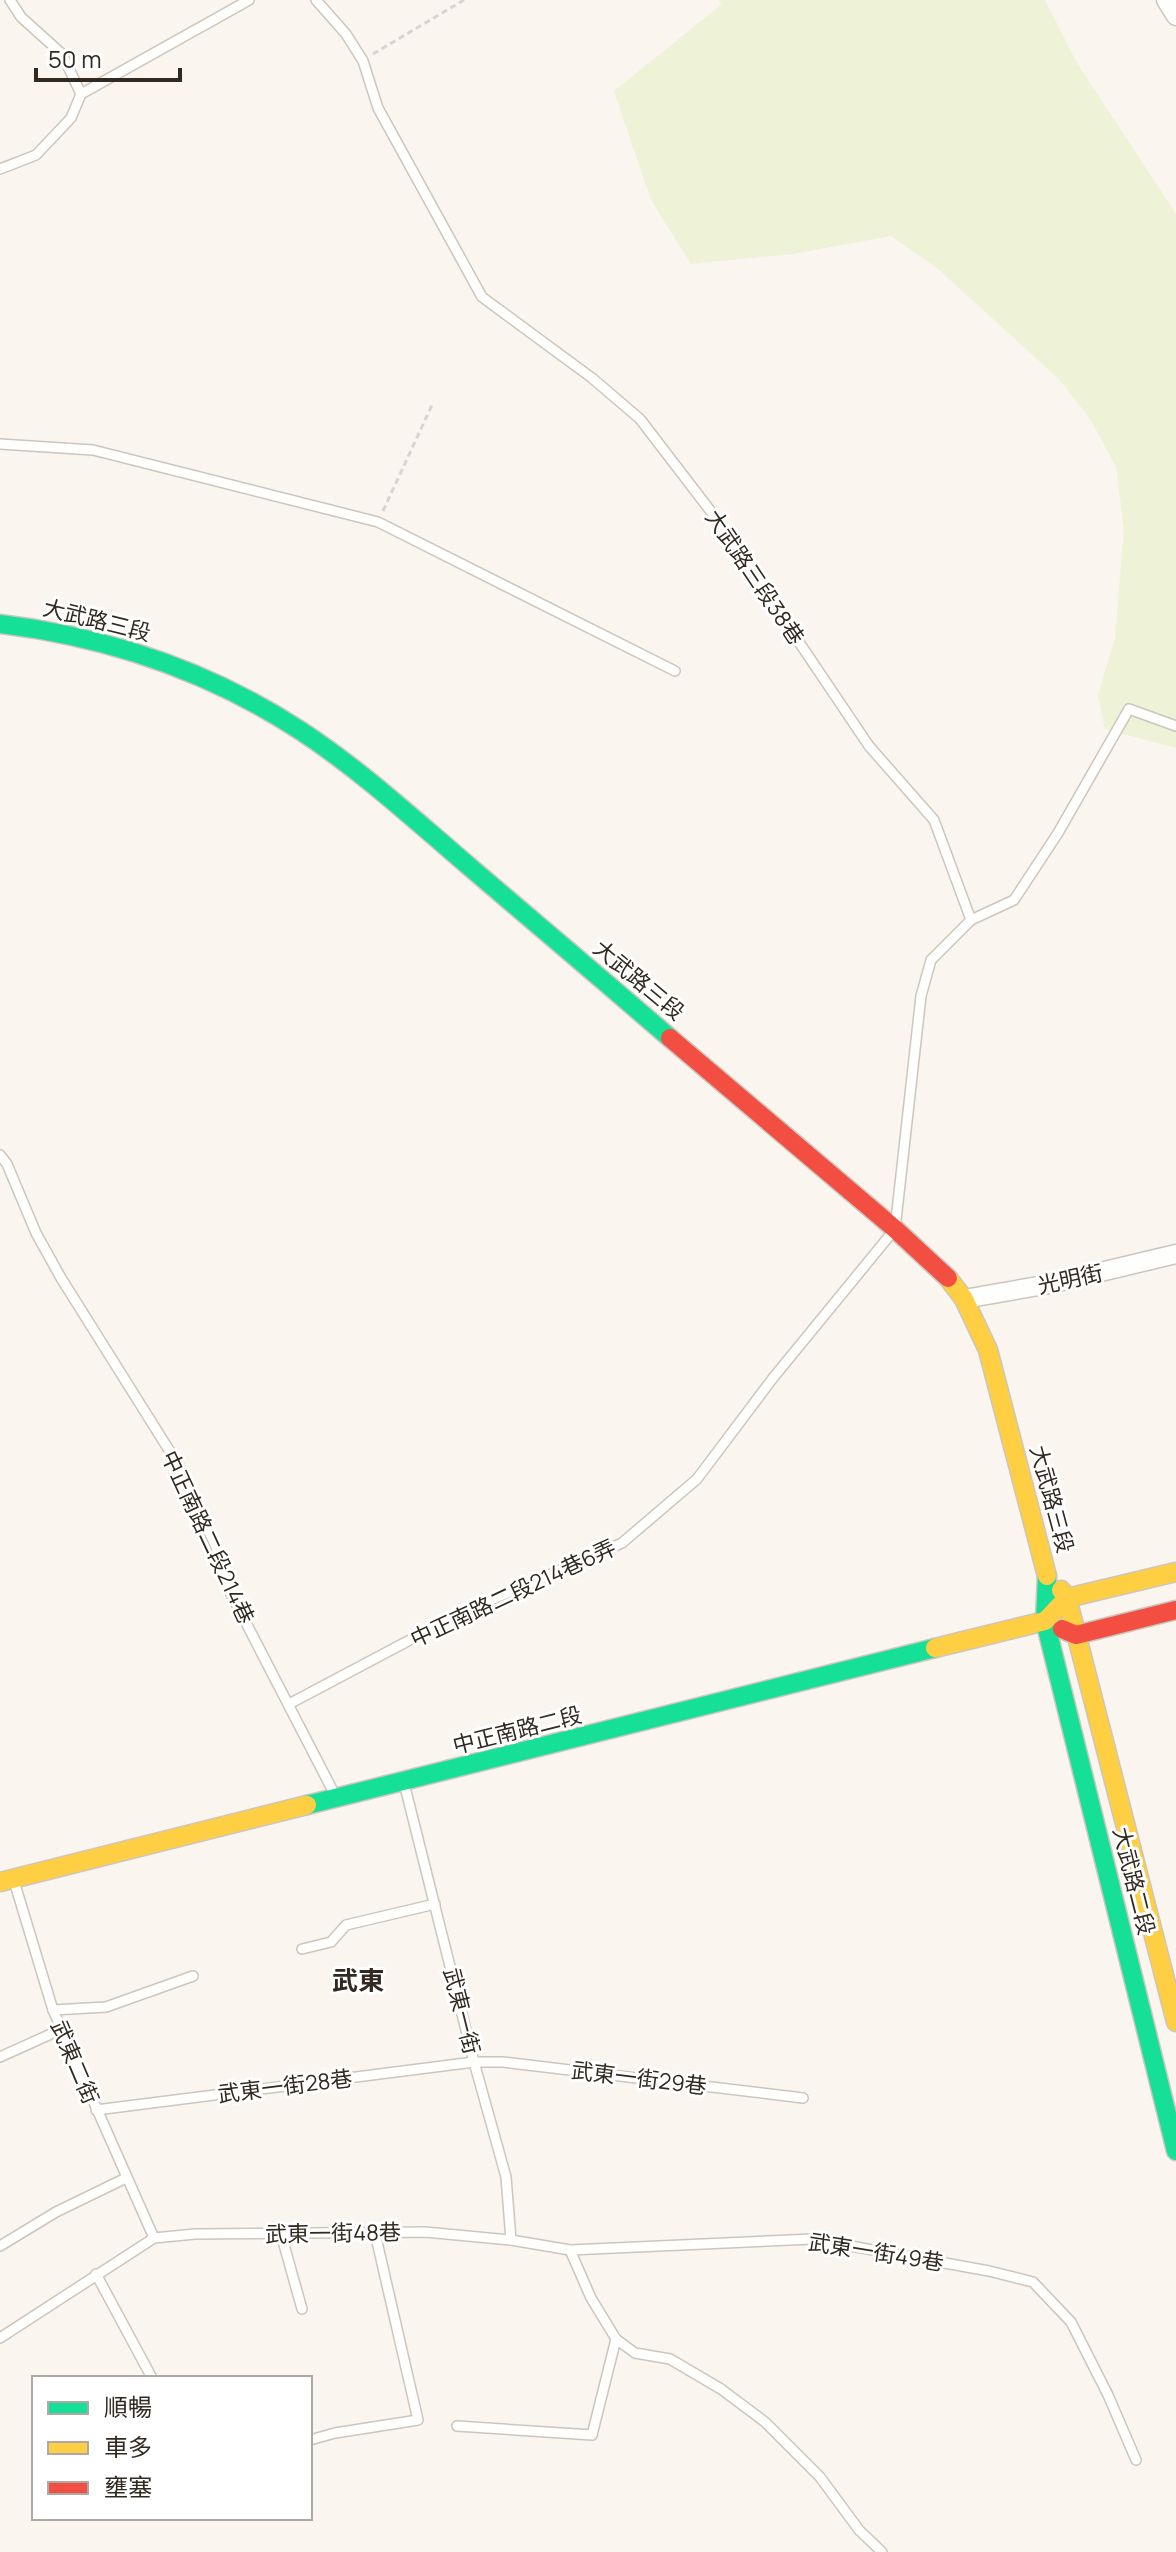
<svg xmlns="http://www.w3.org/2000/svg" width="1176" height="2552" viewBox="0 0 1176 2552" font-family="Manrope,'Noto Sans TC',sans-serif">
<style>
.green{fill:#eef2d6}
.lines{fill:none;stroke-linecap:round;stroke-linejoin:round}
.lane-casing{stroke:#ccc6bd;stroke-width:12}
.street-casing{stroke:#ccc6bd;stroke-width:21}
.fast-casing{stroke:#ccc6bd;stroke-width:21}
.slow-casing{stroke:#ccc6bd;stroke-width:21}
.jam-casing{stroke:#ccc6bd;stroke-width:21}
.path{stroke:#d7d5d3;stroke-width:3;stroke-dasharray:6 4;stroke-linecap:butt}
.lane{stroke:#fefefc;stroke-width:9}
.street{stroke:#fefefc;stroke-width:18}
.fast{stroke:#16e098;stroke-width:18}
.slow{stroke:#ffcf43;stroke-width:18}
.jam{stroke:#f24e42;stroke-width:18}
.labels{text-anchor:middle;stroke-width:6;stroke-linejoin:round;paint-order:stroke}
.street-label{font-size:22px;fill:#322a20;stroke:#fff}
.quarter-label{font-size:26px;font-weight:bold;fill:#322a20;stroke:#fff}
</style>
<rect width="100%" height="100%" fill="#faf5ee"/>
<!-- green -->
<polygon class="green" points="719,0 1045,0 1077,63 1176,214 1176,748 1105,729 1098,695 1115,638 1124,529 1116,467 1091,420 1059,379 938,269 891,236 792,254 691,264 651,200 614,91 721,5"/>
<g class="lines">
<defs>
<g id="lane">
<polyline points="10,0 21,17 62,54 81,94"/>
<polyline points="0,169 36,155 71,118 81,94 249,0"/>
<polyline points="0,444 93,450 378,522 675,671"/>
<polyline points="971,920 1014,900 1058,833 1129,709 1176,726"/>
<polyline points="0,1155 7,1164 36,1233 61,1278 179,1466 216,1547 229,1590 335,1795"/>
<polyline points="289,1704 457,1615 622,1543 697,1479 773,1378 895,1229 921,996 931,960 971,920 934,820 869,746 712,513 640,419 592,378 482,297 378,108 363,61 346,34 316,0"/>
<polyline points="404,1783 474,2062 506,2177 511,2240"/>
<polyline points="14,1881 53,2010 154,2238"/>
<polyline points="302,1949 331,1942 346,1925 435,1904"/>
<polyline points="53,2010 106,2007 193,1976"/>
<polyline points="0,2057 62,2029"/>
<polyline points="96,2110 474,2062 503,2062 803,2098"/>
<polyline points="281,2234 302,2309"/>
<polyline points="0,2246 56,2212 126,2178"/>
<polyline points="570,2250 591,2298 616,2339 635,2353 670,2359 721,2389 765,2422 820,2477 859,2530 882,2552"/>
<polyline points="96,2274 152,2378"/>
<polyline points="0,2338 154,2238 195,2234 425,2232 511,2240 570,2250 812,2239 989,2271 1033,2282 1071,2322 1108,2395 1136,2460"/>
<polyline points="457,2426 592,2435 616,2339"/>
<polyline points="310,2440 335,2433 418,2420 375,2233"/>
</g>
<g id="street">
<polyline points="1166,0 1176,16"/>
<polyline points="964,1299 1050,1284 1176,1254"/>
</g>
<g id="fast">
<path d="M 0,624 C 108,637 209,671 301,731 C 362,771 416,821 471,868 C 538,925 604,981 670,1038"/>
<polyline points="1047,1576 1045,1621 1176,2151"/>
<polyline points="307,1805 935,1648"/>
</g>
<g id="slow">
<polyline points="948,1278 964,1299 988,1350 1047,1576"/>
<polyline points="1061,1590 1067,1598 1176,2022"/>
<polyline points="935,1648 1045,1621 1067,1598 1176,1572"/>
<polyline points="0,1882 307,1805"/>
</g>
<g id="jam">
<polyline points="670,1038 895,1229 948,1278"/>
<polyline points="1062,1629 1076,1635 1176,1610"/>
</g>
</defs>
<!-- lane casing -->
<use href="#lane" class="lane-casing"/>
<!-- street casing -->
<use href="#street" class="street-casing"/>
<!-- fast casing -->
<use href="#fast" class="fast-casing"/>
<!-- slow casing -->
<use href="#slow" class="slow-casing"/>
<!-- jam casing -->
<use href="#jam" class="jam-casing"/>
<!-- path -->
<g class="path">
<polyline points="373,54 464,0"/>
<polyline points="383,511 432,405"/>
</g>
<!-- lane -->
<use href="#lane" class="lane"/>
<!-- street -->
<use href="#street" class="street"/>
<!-- fast -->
<use href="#fast" class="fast"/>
<!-- slow -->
<use href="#slow" class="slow"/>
<!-- jam -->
<use href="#jam" class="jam"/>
</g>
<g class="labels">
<!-- street labels -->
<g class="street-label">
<text transform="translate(755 577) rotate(56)" y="8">大武路三段38巷</text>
<text transform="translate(97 620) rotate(14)" y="8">大武路三段</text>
<text transform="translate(639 980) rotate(40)" y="8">大武路三段</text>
<text transform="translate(1070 1279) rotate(-12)" y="8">光明街</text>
<text transform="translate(1052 1499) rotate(75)" y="8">大武路三段</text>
<text transform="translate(208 1537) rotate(65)" y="8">中正南路二段214巷</text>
<text transform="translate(513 1593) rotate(-25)" y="8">中正南路二段214巷6弄</text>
<text transform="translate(517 1730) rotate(-14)" y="8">中正南路二段</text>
<text transform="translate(1134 1881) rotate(76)" y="8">大武路二段</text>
<text transform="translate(462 2011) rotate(76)" y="8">武東一街</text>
<text transform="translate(75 2062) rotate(67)" y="8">武東二街</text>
<text transform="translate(639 2078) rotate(7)" y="8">武東一街29巷</text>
<text transform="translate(285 2086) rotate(-7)" y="8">武東一街28巷</text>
<text transform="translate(333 2233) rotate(-1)" y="8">武東一街48巷</text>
<text transform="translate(876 2252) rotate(9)" y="8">武東一街49巷</text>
</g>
<!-- quarter labels -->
<g class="quarter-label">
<text x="358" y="1990">武東</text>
</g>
</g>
<!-- legend -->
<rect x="32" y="2376" width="280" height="144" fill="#ffffff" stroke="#adaaa6" stroke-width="2"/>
<rect x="48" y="2402" width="40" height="12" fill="#16e098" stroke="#adaaa6" stroke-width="2"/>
<text x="104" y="2416" font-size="24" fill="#322a20">順暢</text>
<rect x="48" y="2442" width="40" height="12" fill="#ffcf43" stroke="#adaaa6" stroke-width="2"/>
<text x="104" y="2456" font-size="24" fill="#322a20">車多</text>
<rect x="48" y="2482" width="40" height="12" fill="#f24e42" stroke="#adaaa6" stroke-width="2"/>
<text x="104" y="2496" font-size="24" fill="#322a20">壅塞</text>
<!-- scale -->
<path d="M36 68v12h144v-12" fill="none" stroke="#322a20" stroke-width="4"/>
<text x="48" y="68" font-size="24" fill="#322a20" stroke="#ffffff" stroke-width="6" paint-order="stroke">50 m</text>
</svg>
